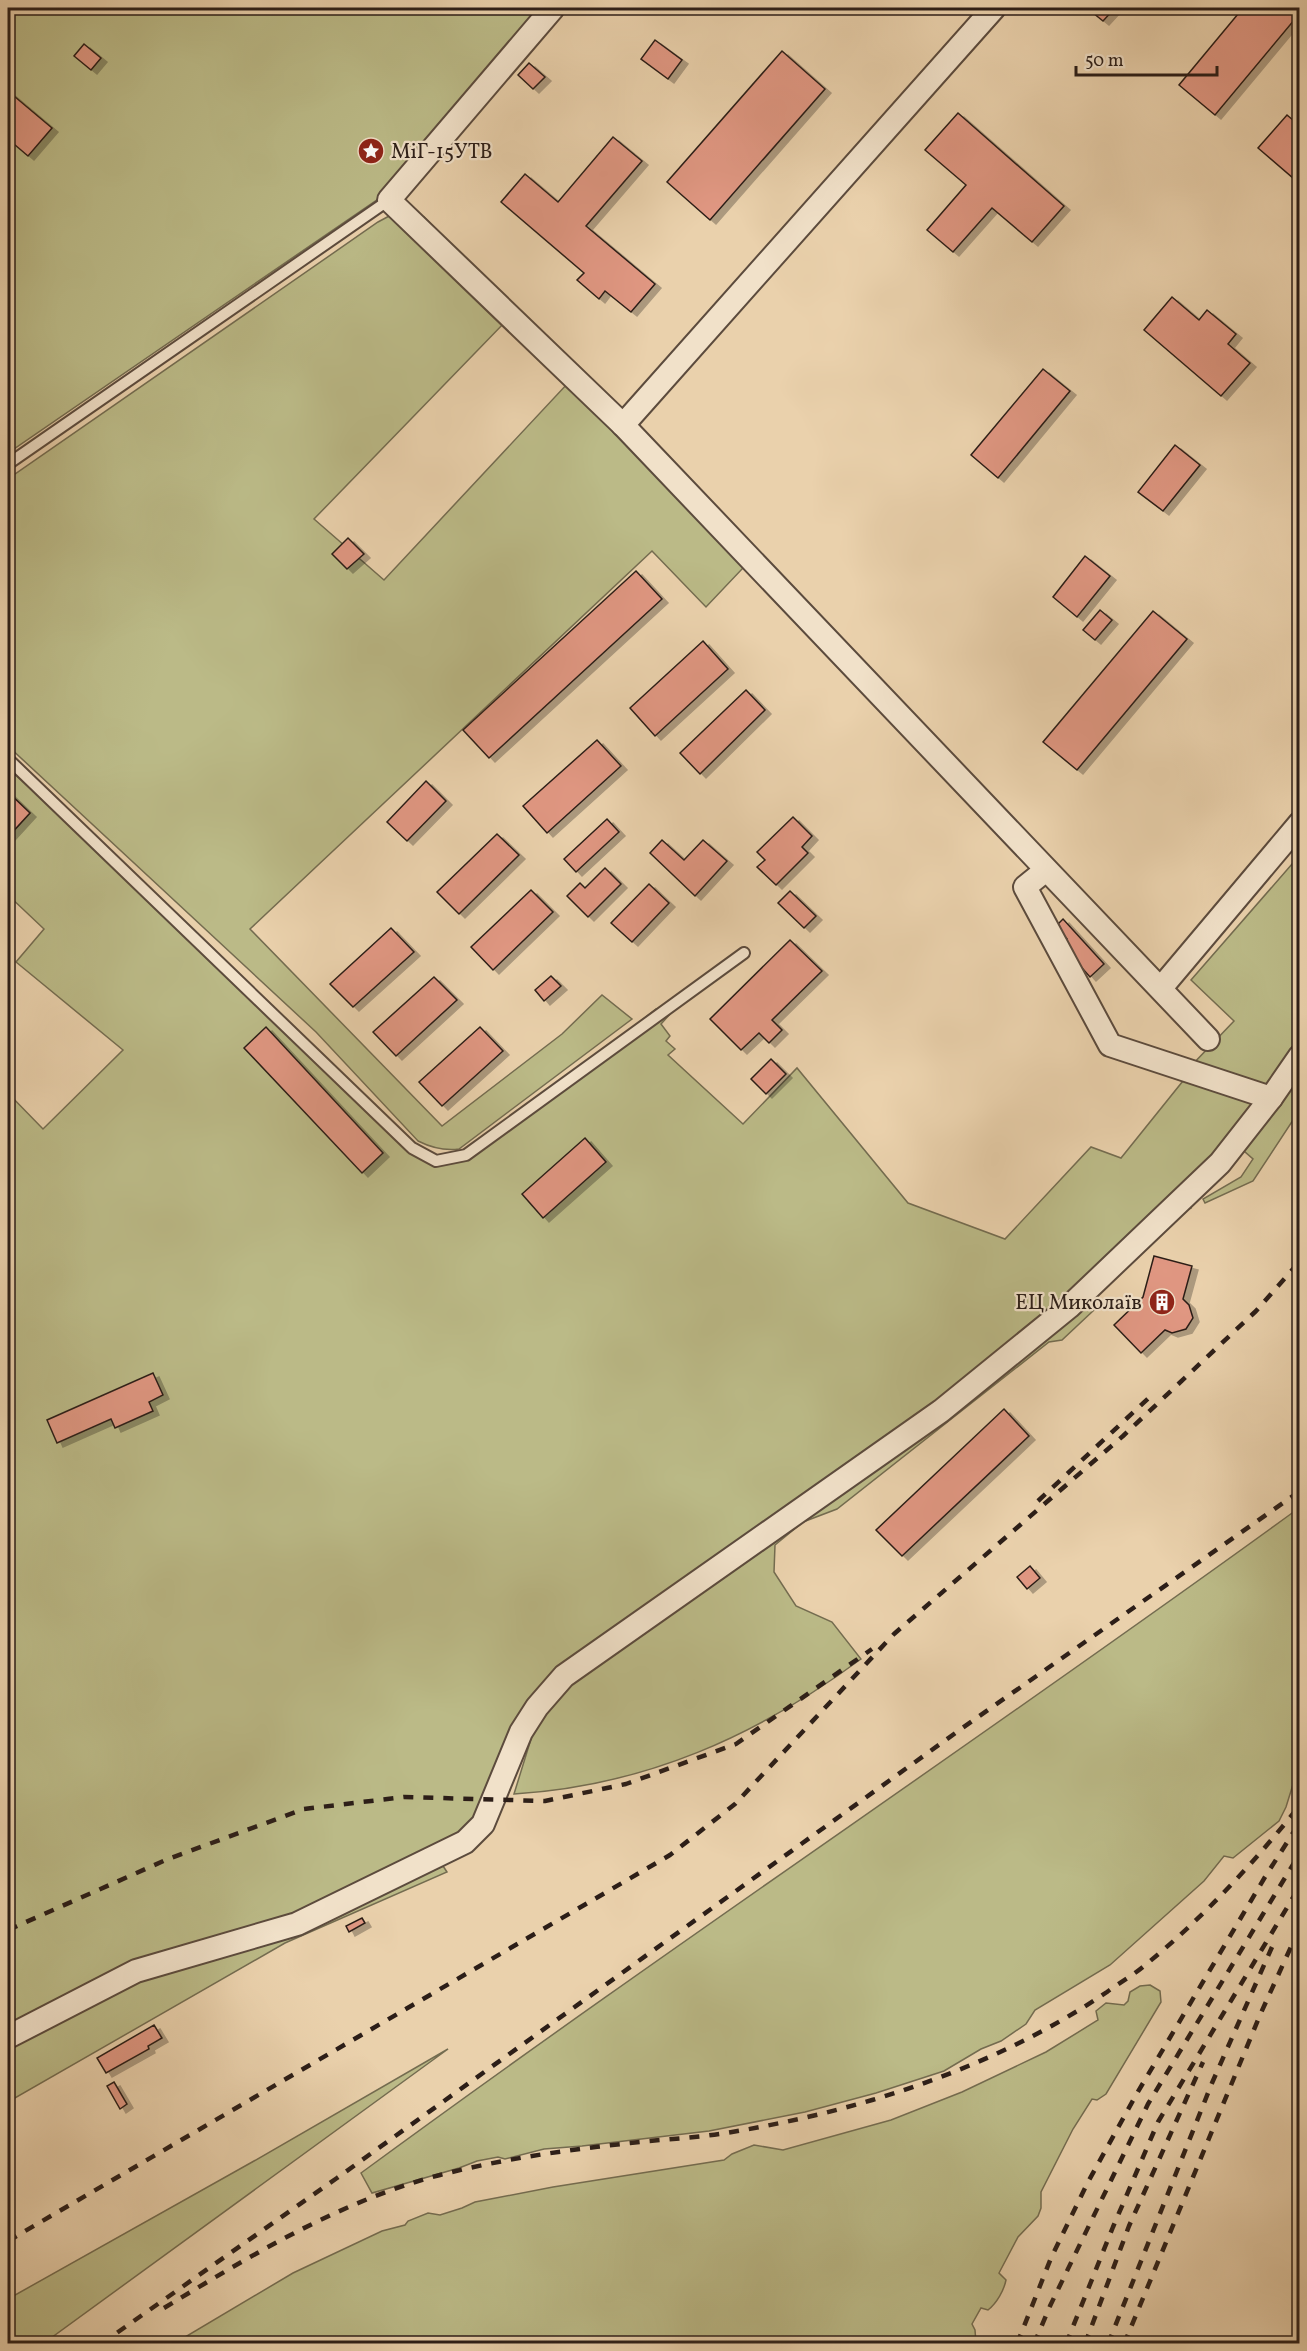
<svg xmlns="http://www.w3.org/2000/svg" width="1307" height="2351" viewBox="0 0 1307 2351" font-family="Vollkorn,serif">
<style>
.green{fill:#bbba87;stroke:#746c50;stroke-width:1.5}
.building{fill:#e09782;stroke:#2c1e18;stroke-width:1.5;filter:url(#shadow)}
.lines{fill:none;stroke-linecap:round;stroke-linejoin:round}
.service-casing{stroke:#5c4b3d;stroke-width:14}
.minor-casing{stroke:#5c4b3d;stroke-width:26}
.service{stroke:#f1e1c9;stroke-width:10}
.minor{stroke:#f1e1c9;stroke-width:22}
.rail{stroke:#2c1e18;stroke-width:4.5;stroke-dasharray:10 10;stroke-linecap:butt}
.labels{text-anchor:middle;stroke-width:4.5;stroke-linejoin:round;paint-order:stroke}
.poi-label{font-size:21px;fill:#2c1e18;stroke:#f1e1c9;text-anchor:start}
</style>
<defs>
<filter id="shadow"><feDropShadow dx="6" dy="4" stdDeviation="0" flood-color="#0004"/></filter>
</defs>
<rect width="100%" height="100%" fill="#ead1ac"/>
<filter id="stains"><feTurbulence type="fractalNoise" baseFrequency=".00333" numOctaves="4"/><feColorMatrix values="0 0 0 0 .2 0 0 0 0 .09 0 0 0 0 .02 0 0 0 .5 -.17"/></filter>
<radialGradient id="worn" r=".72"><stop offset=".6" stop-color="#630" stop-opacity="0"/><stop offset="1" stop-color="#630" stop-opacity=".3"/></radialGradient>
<!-- green -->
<g class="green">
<polygon points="8,8 543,8 384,195 8,453"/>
<path d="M 410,212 L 424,217 L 506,300 L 507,320 L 314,519 L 384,580 L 568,383 L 744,562 L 743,568 L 706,607 L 652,551 L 250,929 L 442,1126 L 562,1034 L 602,995 L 632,1019 L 459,1149 C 444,1151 432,1148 418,1141 L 316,1032 L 8,746 L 8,479 L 378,222 L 391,215 Z"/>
<polygon points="8,768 307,1039 411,1149 425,1156 472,1154 656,1009 661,1008 671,1013 661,1024 670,1036 666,1041 675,1049 668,1055 743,1124 797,1068 908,1203 1005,1239 1091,1147 1121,1158 1187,1076 1255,1099 1234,1142 1063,1301 937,1406 559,1673 489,1815 324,1912 134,1961 91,1981 8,2031 8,1093 43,1129 123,1050 16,962 44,929 8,895 8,837 30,813 8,792"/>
<polygon points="1299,856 1299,1044 1272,1085 1266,1088 1192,1065 1234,1021 1191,980"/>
<polygon points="1299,1064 1299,1111 1253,1181 1205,1203 1203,1199 1241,1177 1253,1159 1244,1151"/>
<path d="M 1187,1203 L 1191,1208 L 1165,1221 L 1092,1298 L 1094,1310 L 1062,1340 L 1049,1342 L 837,1509 L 803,1522 L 775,1545 L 774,1572 L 796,1606 L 832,1622 L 861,1659 C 757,1736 645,1786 514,1794 L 535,1726 L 569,1683 L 747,1552 Z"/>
<path d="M 1299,1508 L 1300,1772 L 1295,1778 L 1286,1807 L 1279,1821 L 1233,1858 L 1224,1856 L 1204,1881 L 1110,1965 L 1035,2010 L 1026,2024 L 1001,2041 L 981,2049 L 944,2071 L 876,2093 L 805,2112 L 709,2131 L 582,2146 L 544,2149 L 505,2159 L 498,2157 L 477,2161 L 459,2168 L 372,2193 L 361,2173 C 670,1946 990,1733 1299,1508 Z"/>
<polygon points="443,1866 447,1872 285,1943 8,2102 8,2043 118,1979 326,1917"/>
<path d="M 1150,1985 L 1160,1991 L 1161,2002 L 1106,2094 L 1097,2100 L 1092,2099 L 1073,2129 L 1041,2192 L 1041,2208 L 1038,2216 L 1018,2237 L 999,2273 L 1006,2280 C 1004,2290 997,2303 988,2310 L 981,2308 L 972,2324 L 975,2330 L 976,2343 L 175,2343 L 293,2273 L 382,2231 L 405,2225 L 408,2221 L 428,2213 L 440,2215 L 462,2208 L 475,2202 L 553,2187 L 724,2160 L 732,2154 L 754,2145 L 783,2150 L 891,2120 L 962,2092 L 1046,2052 L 1098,2020 L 1096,2011 L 1106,2003 L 1124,2005 L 1128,2001 L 1130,1992 L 1140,1986 Z"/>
<polygon points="448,2049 44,2343 8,2343 8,2299 254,2161"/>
</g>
<!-- building -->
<g class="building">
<polygon points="1087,8 1115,8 1103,21"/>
<polygon points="1243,8 1300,8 1300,13 1215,115 1179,85"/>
<polygon points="655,40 682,60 668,79 641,59"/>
<polygon points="84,44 101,58 91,70 74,56"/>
<polygon points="782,51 825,89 710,220 667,182"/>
<polygon points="529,63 545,77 533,89 518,75"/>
<polygon points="8,91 52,128 28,156 8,139"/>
<polygon points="958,113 1064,206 1032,242 992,208 953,252 927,230 966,185 925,150"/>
<polygon points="1287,115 1300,126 1300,184 1258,148"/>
<polygon points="613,137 642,161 586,226 655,284 631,312 605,291 599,299 577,280 584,273 501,202 525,174 558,202"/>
<polygon points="1172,297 1199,320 1207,310 1236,334 1228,344 1250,363 1221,396 1144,330"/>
<polygon points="1043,369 1070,391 998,478 971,455"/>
<polygon points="1175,445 1200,465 1163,511 1138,492"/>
<polygon points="348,538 364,554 347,569 332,554"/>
<polygon points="1085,556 1110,576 1077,617 1053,597"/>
<polygon points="636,571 662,599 489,758 463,730"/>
<polygon points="1100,610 1112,620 1095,640 1083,630"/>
<polygon points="1153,611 1187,639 1077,770 1043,742"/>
<polygon points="703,641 728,669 655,736 630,708"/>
<polygon points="746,690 765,710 700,774 680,753"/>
<polygon points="597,740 621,766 547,833 523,806"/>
<polygon points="426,781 446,801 407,841 387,822"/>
<polygon points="8,792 30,813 8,837"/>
<polygon points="793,817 812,836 802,847 808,853 776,885 757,867 765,860 757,852"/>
<polygon points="607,819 619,832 576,872 564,859"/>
<polygon points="497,834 519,855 459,914 437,892"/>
<polygon points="662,840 684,860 703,840 727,861 695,896 650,853"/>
<polygon points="605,868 621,884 588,917 567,896 580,883 585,888"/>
<polygon points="649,884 669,903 632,942 611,923"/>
<polygon points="531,890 553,912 493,970 471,947"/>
<polygon points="790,891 816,916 804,928 778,903"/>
<polygon points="1063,919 1104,964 1090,977 1061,944 1067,939 1056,926"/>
<polygon points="391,928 414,952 353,1007 330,984"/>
<polygon points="790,940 822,971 772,1020 782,1030 769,1043 759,1033 741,1050 710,1019"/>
<polygon points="551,976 561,986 544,1001 535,990"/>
<polygon points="434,977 457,1000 396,1056 373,1032"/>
<polygon points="266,1027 383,1153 362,1173 244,1048"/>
<polygon points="480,1027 503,1051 442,1106 419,1082"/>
<polygon points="771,1059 786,1074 766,1094 751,1079"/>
<polygon points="585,1138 606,1162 543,1218 522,1194"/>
<polygon points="1154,1256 1192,1266 1183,1299 1189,1305 1193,1318 1186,1329 1172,1333 1165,1330 1141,1353 1114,1325 1143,1297"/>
<polygon points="153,1373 163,1395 149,1402 153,1411 115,1428 111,1419 57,1443 47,1420"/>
<polygon points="1004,1409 1029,1436 902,1556 876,1530"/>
<polygon points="1030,1566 1040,1578 1027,1589 1017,1577"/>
<polygon points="362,1918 365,1923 349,1932 346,1926"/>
<polygon points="154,2025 162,2038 148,2046 149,2049 106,2073 97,2058"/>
<polygon points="114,2082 127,2104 120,2109 107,2086"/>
</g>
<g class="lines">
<defs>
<g id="service">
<polyline points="8,464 389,200"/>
<polyline points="8,759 412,1148 436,1161 466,1155 744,953"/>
</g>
<g id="minor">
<polyline points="553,8 389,200 623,425 1208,1039"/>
<polyline points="623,425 994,8"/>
<polyline points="1046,870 1025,887 1110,1045 1271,1098"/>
<polyline points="1161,988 1300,823"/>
<polyline points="8,2037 136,1971 297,1924 465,1842 483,1824 521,1732 537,1707 564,1676 941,1411 1069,1307 1220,1163 1271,1098 1300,1056"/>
</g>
</defs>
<!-- service casing -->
<use href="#service" class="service-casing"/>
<!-- minor casing -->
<use href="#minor" class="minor-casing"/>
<!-- service -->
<use href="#service" class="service"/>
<!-- minor -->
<use href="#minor" class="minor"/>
<!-- rail -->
<g class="rail">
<polyline points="1038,1501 1154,1393"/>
<polyline points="8,1930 168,1859 304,1809 404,1797 545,1801 626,1784 736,1744 872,1649"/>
<polyline points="8,2241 670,1855 735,1804 894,1634 1123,1436 1256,1311 1300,1261"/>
<path d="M 164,2308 C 252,2255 340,2201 440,2175 C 502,2159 566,2150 630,2143 C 664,2139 698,2138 732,2132 C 864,2110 996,2067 1107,1992 C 1119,1983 1132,1976 1144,1966 C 1201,1920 1254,1863 1300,1805"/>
<polyline points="101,2344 337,2178 961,1729 1300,1491"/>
<polyline points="1017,2344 1051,2258 1088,2182 1136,2095 1265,1877 1300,1822"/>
<polyline points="1034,2344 1050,2306 1148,2104 1300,1853"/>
<polyline points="1066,2344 1113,2227 1158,2122 1300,1886"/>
<polyline points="1085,2344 1129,2226 1203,2062"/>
<polyline points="1108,2344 1212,2083 1272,1947"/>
<polyline points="1124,2344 1260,2015 1300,1927"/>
</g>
</g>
<!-- icons -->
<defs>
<symbol id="sight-disc" viewBox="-11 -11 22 22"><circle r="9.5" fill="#8f2418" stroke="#f1e1c9"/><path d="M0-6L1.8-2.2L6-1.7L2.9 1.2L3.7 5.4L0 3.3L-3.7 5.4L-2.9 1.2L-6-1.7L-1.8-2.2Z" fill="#fff"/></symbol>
<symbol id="building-disc" viewBox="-11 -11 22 22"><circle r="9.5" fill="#8f2418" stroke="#f1e1c9"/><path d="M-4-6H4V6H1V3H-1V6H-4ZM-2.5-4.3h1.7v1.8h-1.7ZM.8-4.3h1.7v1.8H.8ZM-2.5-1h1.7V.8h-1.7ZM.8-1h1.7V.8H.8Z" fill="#fff"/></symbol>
</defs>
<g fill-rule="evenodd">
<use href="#sight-disc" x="356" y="136" width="30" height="30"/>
<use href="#building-disc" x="1147" y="1287" width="30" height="30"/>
</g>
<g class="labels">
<!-- poi labels -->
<g class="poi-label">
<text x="391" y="158">МіГ-15УТВ</text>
<text x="1142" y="1309" text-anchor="end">ЕЦ Миколаїв</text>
</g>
</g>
<!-- margin -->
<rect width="1307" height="2351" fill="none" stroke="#ead1ac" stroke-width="30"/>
<rect x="9" y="9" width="1289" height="2333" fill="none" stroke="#2c1e18" stroke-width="3"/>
<rect x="15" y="15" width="1277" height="2321" fill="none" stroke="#2c1e18" stroke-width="1.5"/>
<!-- scale -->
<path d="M1076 66v9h141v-9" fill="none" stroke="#2c1e18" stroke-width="3"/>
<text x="1085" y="66" font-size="18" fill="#2c1e18" stroke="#f1e1c9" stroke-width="4.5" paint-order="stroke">50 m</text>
<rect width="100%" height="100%" filter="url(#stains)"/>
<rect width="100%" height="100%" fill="url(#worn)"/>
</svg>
